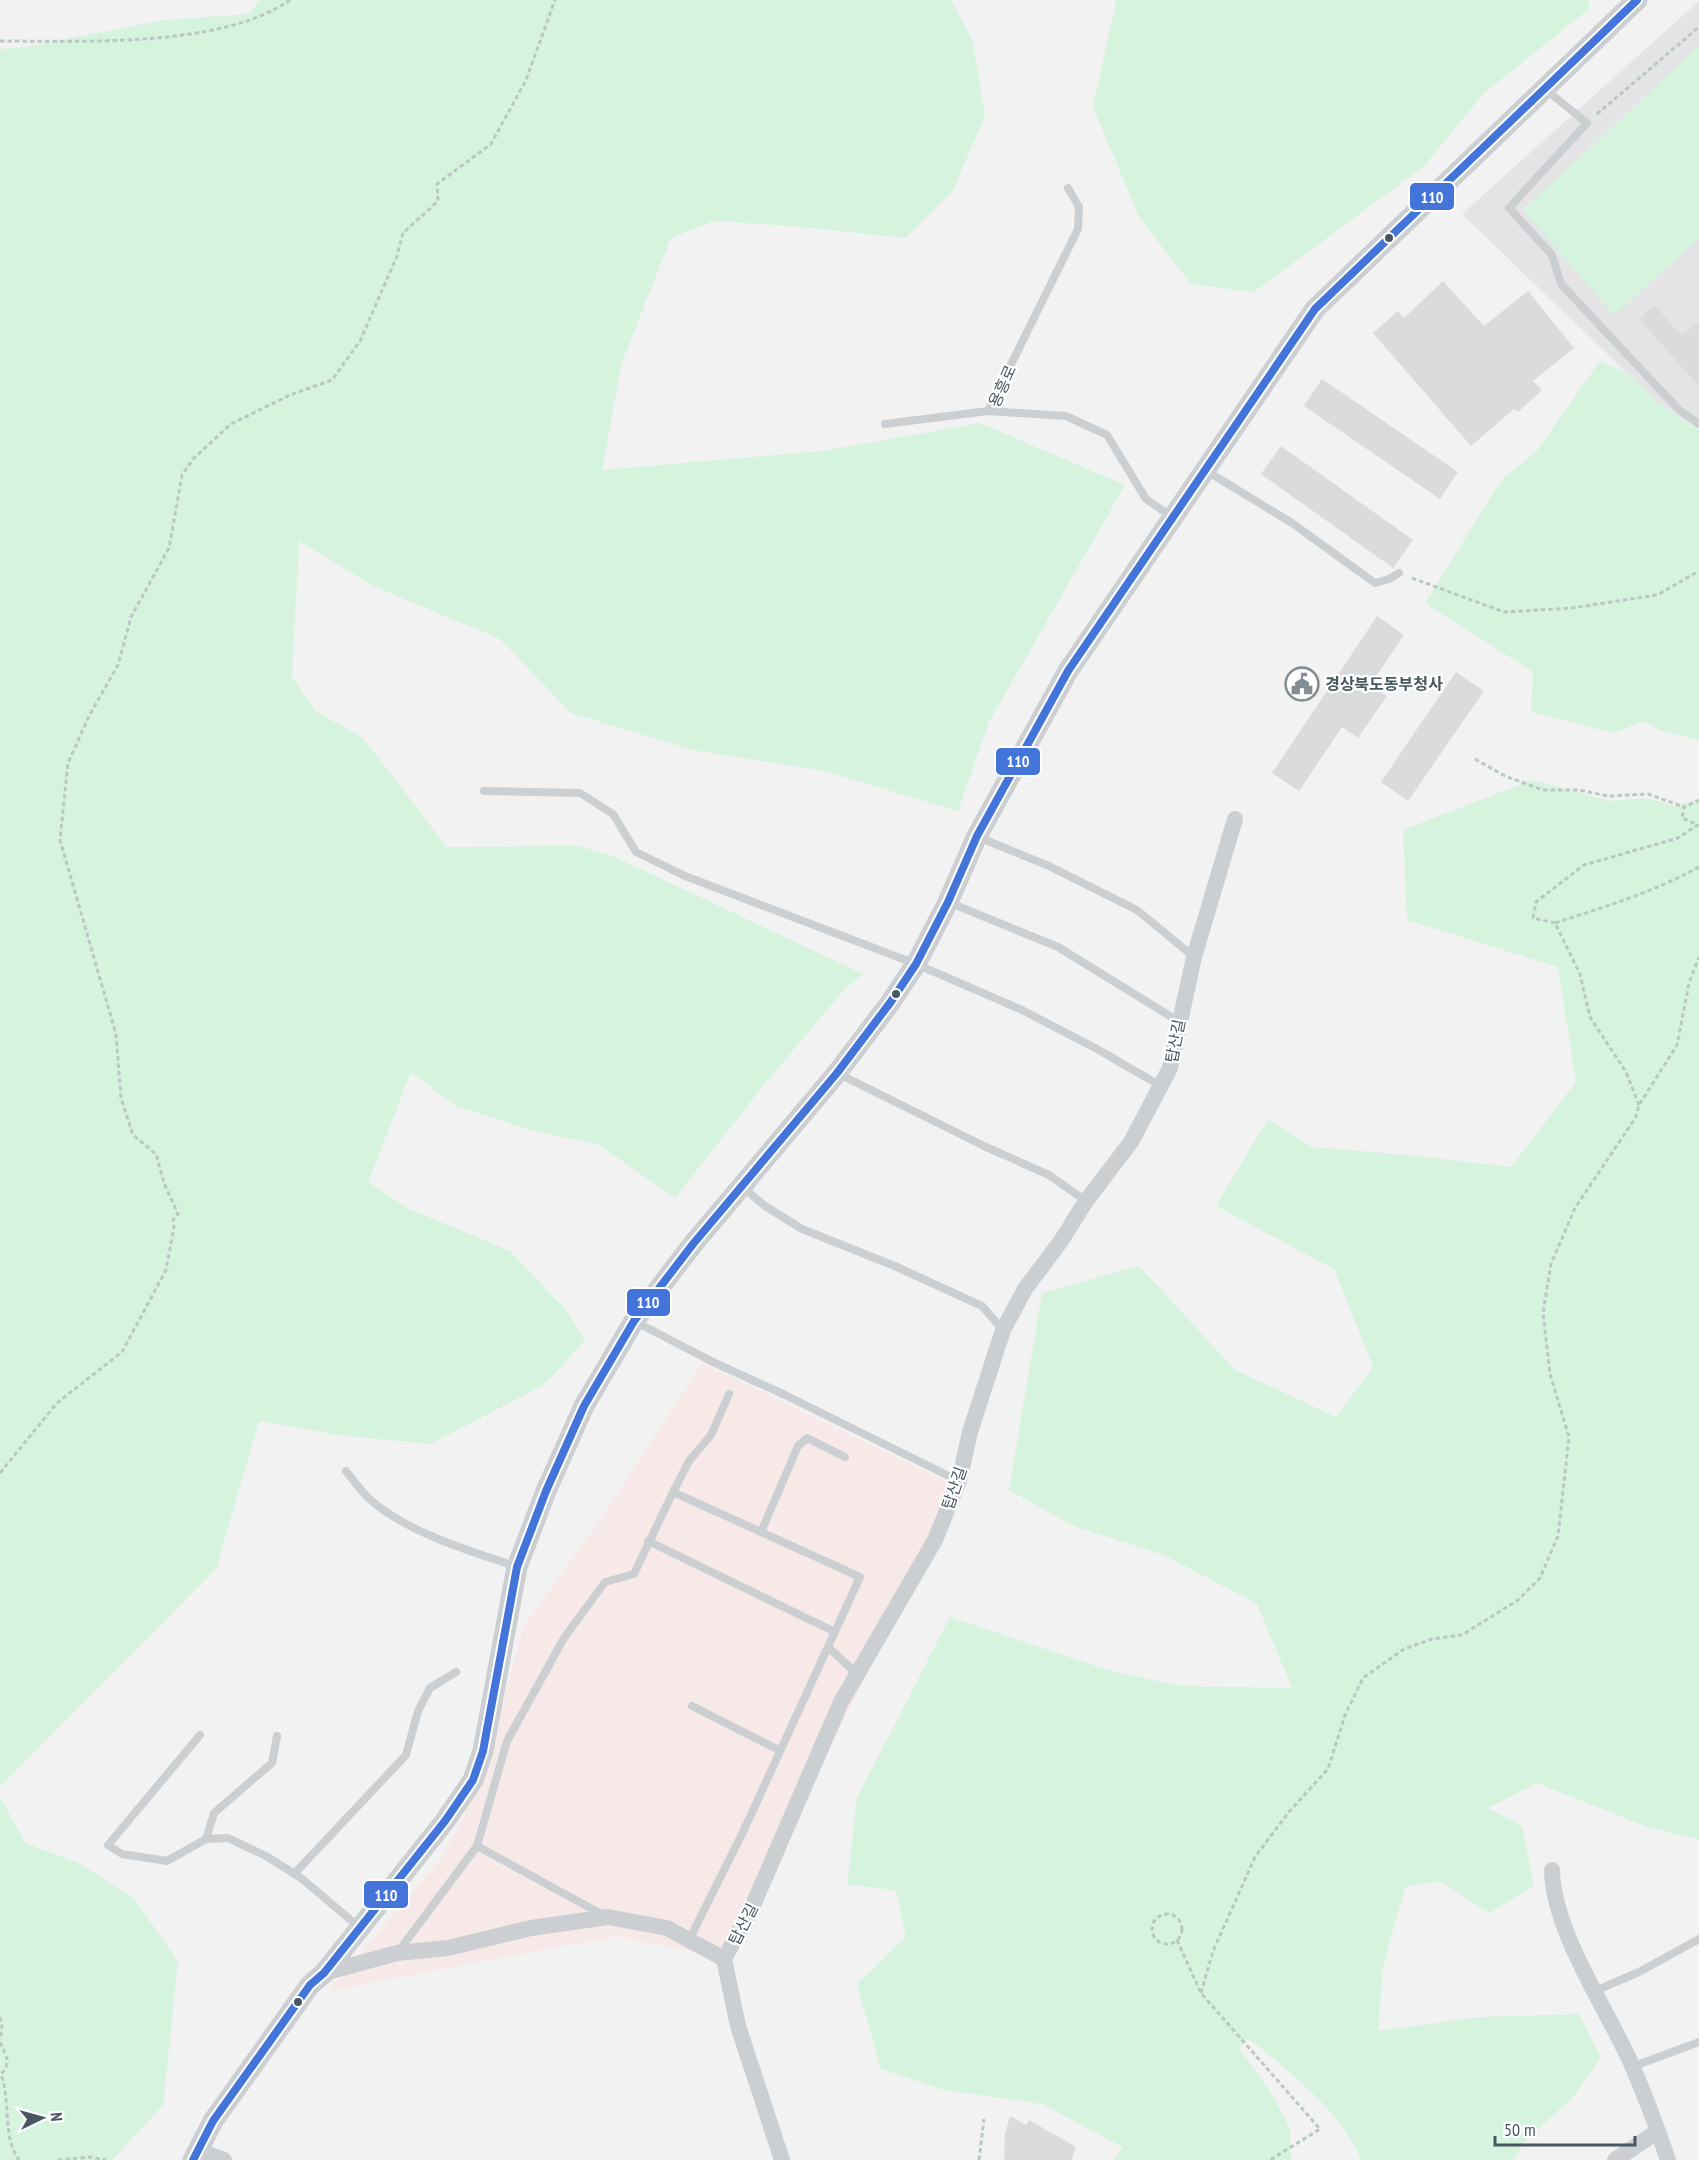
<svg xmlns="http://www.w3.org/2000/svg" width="1699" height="2160" viewBox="0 0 1699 2160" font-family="'PT Sans Narrow','Noto Sans KR',sans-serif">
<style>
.education{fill:#e4e3e5}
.medical{fill:#f8e9e9}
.green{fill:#d5f3dd}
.building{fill:#dadbdc}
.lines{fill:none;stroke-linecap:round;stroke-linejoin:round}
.path{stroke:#b9c8c2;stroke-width:3;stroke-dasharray:4.5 3;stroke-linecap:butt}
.service{stroke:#cbcfd2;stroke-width:8}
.minor{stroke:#cbcfd2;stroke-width:16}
.tertiary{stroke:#cbcfd2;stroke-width:21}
.bus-1-casing{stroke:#fff;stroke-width:12}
.bus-1{stroke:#4374d9;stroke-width:8}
.bus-dot{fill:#475861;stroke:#fff;stroke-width:2}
.labels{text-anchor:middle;stroke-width:4.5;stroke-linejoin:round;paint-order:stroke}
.street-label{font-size:16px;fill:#475861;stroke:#fff}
.poi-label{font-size:16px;font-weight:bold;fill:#475861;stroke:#fff;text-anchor:start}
.line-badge{stroke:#fff;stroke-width:2}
.badge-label{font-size:16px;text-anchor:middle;font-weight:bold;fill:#fff}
</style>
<rect width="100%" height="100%" fill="#f3f2f2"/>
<!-- education -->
<polygon class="education" points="1699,1 1699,429 1656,401 1462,214"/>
<!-- medical -->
<polygon class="medical" points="702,1363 960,1488 724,1959 617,1936 328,1991 444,1855 484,1775 522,1629 603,1516"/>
<!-- green -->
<g class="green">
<polygon points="260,0 951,0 973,42 985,116 953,190 905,238 793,226 713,221 671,238 622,362 602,470 822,451 980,423 1125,485 989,722 958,811 824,771 693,750 571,713 500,639 373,586 299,541 292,676 315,711 363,738 447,847 579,846 615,857 863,974 844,990 766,1082 675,1198 599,1145 531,1130 456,1106 411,1072 368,1182 407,1208 510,1251 565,1309 585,1340 545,1384 431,1444 345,1436 259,1421 216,1569 0,1787 0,49 26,47 163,20 248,14"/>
<polygon points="1116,0 1589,0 1589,9 1484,93 1423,167 1254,292 1191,284 1139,217 1093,107"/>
<polygon points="1699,46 1699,239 1614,315 1523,210"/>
<polygon points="1600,361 1629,374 1659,403 1699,430 1699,740 1662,731 1644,721 1613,733 1531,712 1533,672 1425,603 1502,479 1536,452"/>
<path d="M 1532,780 L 1610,801 L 1646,798 L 1675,806 L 1699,800 L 1699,1839 L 1650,1828 L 1537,1783 L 1488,1808 L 1522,1826 L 1534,1885 L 1490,1913 L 1439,1881 L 1405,1887 L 1383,1966 L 1378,2031 L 1479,2017 L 1579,2014 L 1601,2057 L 1574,2096 L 1522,2144 L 1515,2160 L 1361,2160 C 1343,2113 1288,2070 1249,2039 L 1239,2048 L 1273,2096 L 1290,2129 L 1291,2160 L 1114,2160 L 1123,2147 L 1042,2104 L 944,2090 L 881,2069 L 857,1984 L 906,1937 L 896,1890 L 847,1885 L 857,1798 L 950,1617 L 1101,1668 L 1179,1686 L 1292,1688 L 1257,1604 L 1166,1556 L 1074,1526 L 1009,1490 L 1042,1293 L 1139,1266 L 1235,1370 L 1336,1417 L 1373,1367 L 1334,1269 L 1216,1206 L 1268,1119 L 1312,1147 L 1409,1155 L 1511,1167 L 1576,1082 L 1558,967 L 1407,920 L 1403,830 Z"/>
<polygon points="0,1797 25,1843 78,1863 133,1897 178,1962 163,2105 112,2160 0,2160"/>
</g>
<!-- building -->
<g class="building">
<polygon points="1443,281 1484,326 1528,291 1574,348 1533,381 1542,390 1518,412 1514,409 1471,446 1373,333 1398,311 1404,318"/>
<polygon points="1654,305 1682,336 1699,321 1699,386 1639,319"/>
<polygon points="1322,379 1458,472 1440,499 1304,406"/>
<polygon points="1281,446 1413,540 1393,568 1261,474"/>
<polygon points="1377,616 1404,635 1370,685 1387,696 1358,738 1342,727 1299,791 1272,773"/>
<polygon points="1456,672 1484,691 1408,801 1381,782"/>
<polygon points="1010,2116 1026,2125 1029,2120 1076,2147 1071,2160 1004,2160 1005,2134"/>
</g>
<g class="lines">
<!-- path -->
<g class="path">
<path d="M 0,41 C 83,41 221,48 290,0"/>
<polyline points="1597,114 1699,27"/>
<polyline points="1412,578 1504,612 1572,608 1657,595 1699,571"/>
<polyline points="1475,759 1505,776 1543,790 1579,790 1608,796 1648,794 1684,807"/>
<polyline points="1555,923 1533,918 1536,902 1584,865 1678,838 1698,825 1682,818 1684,807 1699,800"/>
<path d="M 1639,1105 L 1626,1072 L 1590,1017 L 1580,974 L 1555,923 C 1604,907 1654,892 1699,867"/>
<polyline points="0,1473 57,1403 122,1352 166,1270 174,1227 173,1220 178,1214 164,1183 156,1154 133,1135 121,1098 116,1034 60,840 68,763 89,716 118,665 131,617 169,548 182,475 194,458 231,424 290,395 332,380 360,341 397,256 403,233 438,201 437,184 491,144 526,80 555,0"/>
<circle cx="1167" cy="1929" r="15"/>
<polyline points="1177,1940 1201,1993 1320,2129 1270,2160"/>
<polyline points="1201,1993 1213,1951 1255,1857 1288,1813 1328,1769 1345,1715 1363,1678 1404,1649 1432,1639 1462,1635 1518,1600 1540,1578 1558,1536 1569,1437 1550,1374 1543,1313 1551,1264 1575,1208 1636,1117 1639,1105 1677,1045 1689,983 1699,957"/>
<polyline points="0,2017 2,2027 0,2040"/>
<path d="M 0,2042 C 6,2056 12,2062 1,2074 C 11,2101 2,2137 19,2160"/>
<polyline points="58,2160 91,2157 106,2160"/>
<polyline points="979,2160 984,2119"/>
</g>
<!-- service -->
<g class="service">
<polyline points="1545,89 1587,123 1509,208 1552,255 1561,284 1679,410 1699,424"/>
<polyline points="988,411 1078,229 1079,207 1068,188"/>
<polyline points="885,424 988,411 1066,416 1107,435 1146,499 1171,516"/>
<polyline points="1205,470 1292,523 1375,583 1389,579 1399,573"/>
<polyline points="484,791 580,793 613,814 636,852 685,876 916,964 1022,1010 1097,1049 1161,1086"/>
<polyline points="978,837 1049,866 1137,910 1194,957"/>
<polyline points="948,902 1058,947 1178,1021"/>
<polyline points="839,1074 984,1146 1049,1175 1086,1201"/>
<polyline points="741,1186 765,1206 802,1229 897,1267 982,1306 1003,1330"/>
<polyline points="634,1321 713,1362 783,1394 959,1481"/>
<path d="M 346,1471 C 354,1481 363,1494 373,1502 C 411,1534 471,1551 517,1567"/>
<polyline points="673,1492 689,1461 711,1435 729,1394"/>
<polyline points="761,1532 798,1446 807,1438 845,1457"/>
<polyline points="648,1541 835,1632"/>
<polyline points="828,1647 857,1674"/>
<polyline points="692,1706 779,1750"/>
<polyline points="200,1735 108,1845 122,1854 167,1861 206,1839 228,1838 266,1856 301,1878 359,1927"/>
<polyline points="206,1839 214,1813 272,1763 277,1736"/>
<polyline points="477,1846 507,1741 564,1638 605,1582 634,1574 673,1492 860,1577 743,1832 689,1940"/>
<polyline points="294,1874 406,1755 418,1711 430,1688 456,1672"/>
<polyline points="398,1952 477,1846 605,1916"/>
<polyline points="1595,1991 1639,1972 1699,1939"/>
<polyline points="1632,2067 1699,2042"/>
</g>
<!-- minor -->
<g class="minor">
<path d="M 1552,1870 C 1553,1930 1605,2006 1630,2061 C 1644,2093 1657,2127 1668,2160"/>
<polyline points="324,1973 397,1953 448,1948 531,1928 608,1917 667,1928 724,1959"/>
<polyline points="200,2151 224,2160"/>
<polyline points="782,2160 738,2026 724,1959 750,1912 841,1702 935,1540 959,1481 970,1432 1003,1330 1025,1289 1061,1241 1086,1201 1131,1142 1170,1068 1194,957 1235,819"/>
<polyline points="1615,2160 1657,2132"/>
</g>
<!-- tertiary -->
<polyline class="tertiary" points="193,2160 213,2121 310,1985 324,1973 445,1821 473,1780 483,1751 517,1567 546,1491 584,1406 634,1321 693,1244 837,1073 890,1003 916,964 948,902 977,836 1068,671 1315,309 1637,0"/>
<defs>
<polyline id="bus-1" points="193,2160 213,2121 310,1985 324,1973 445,1821 473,1780 483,1751 517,1567 546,1491 584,1406 634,1321 693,1244 837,1073 890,1003 916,964 948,902 977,836 1068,671 1315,309 1637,0"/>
</defs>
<!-- bus-1 casing -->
<use href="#bus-1" class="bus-1-casing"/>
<!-- bus-1 -->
<use href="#bus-1" class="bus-1"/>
</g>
<!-- icons -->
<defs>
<symbol id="civic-ring" viewBox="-11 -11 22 22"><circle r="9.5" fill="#fff" stroke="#838e94" stroke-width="1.5"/><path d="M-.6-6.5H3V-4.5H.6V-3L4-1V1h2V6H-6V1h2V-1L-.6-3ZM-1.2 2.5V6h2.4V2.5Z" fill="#838e94"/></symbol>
</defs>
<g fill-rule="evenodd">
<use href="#civic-ring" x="1283" y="665" width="38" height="38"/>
</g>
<!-- markers -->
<g class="bus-dot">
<circle cx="1389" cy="238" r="5"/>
<circle cx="896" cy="994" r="5"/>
<circle cx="298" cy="2002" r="5"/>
</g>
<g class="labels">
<!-- street labels -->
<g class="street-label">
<text transform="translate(1002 386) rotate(-66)" y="6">용흥로</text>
<text transform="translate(1175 1041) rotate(-79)" y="6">탑산길</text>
<text transform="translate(954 1488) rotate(-71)" y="6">탑산길</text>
<text transform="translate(743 1924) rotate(-63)" y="6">탑산길</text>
</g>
<!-- poi labels -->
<g class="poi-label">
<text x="1325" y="690">경상북도동부청사</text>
</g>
</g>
<g class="line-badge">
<rect x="1409" y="182" width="46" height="29" rx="6" fill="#4374d9"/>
<rect x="995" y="747" width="46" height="29" rx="6" fill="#4374d9"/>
<rect x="626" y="1288" width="45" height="29" rx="6" fill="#4374d9"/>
<rect x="363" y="1880" width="46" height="29" rx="6" fill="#4374d9"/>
</g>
<g class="badge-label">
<text x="1432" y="203">110</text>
<text x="1018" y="767">110</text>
<text x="648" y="1308">110</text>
<text x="386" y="1901">110</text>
</g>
<!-- north arrow -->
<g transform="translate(42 2118) rotate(85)" stroke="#ffffff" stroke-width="4.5" paint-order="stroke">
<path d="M0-4.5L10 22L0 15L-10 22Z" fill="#475861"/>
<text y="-9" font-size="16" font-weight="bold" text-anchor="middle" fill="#475861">N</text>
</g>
<!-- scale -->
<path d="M1495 2136v9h140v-9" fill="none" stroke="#475861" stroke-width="3"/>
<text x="1504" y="2136" font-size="18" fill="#475861" stroke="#ffffff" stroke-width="4.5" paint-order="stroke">50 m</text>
</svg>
